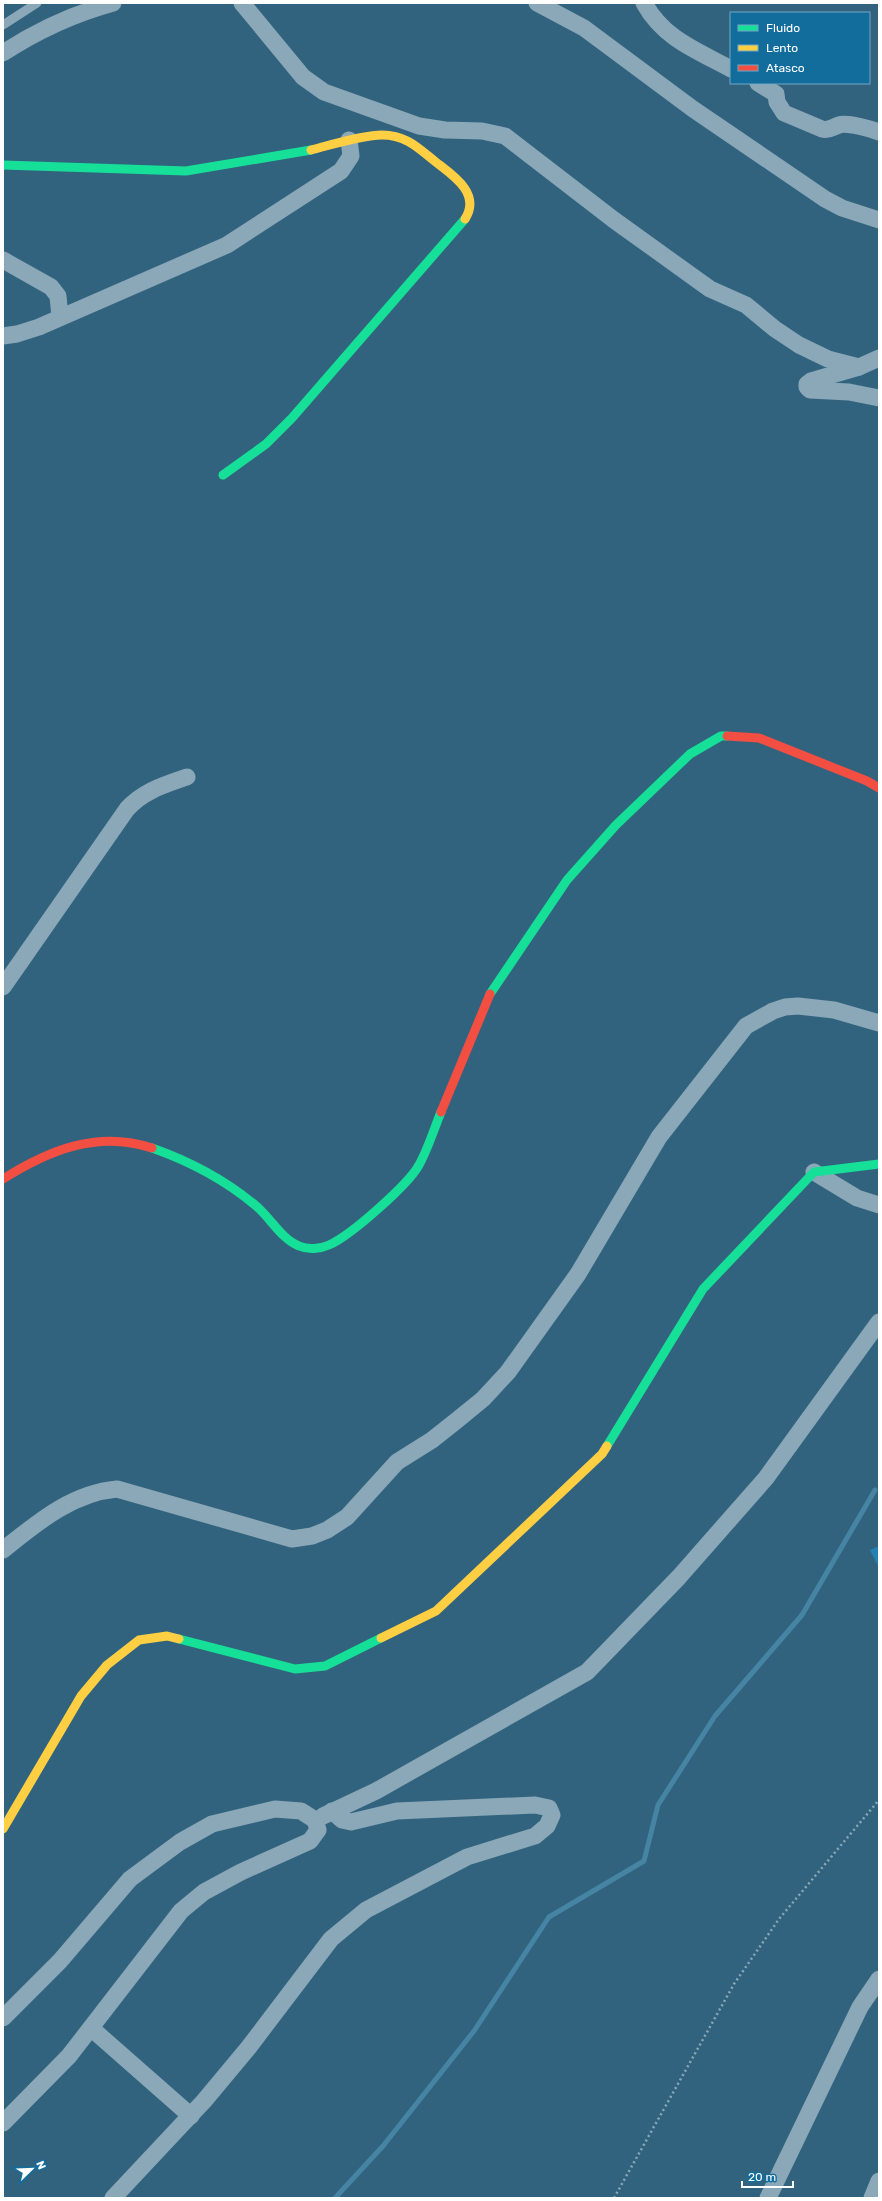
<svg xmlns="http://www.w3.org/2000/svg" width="882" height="2201" viewBox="0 0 882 2201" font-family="Rubik,sans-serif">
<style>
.green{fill:#2382b2}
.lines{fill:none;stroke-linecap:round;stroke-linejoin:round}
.stream{stroke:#4684a3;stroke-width:5}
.path{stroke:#8aa8b7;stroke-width:2.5;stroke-dasharray:2 3;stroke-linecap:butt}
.lane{stroke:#8aa8b7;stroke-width:9}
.street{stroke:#8aa8b7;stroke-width:17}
.fast{stroke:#16e098;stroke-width:9}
.slow{stroke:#ffcf43;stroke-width:9}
.jam{stroke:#f24e42;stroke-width:9}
</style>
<rect width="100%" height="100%" fill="#32637e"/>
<!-- green -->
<polygon class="green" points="879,1546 879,1568 870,1550"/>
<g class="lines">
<!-- stream -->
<polyline class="stream" points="335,2198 383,2146 474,2031 549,1917 644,1861 658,1805 715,1716 802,1615 875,1490"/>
<!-- path -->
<polyline class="path" points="614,2198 734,1984 779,1919 879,1800"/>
<!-- lane -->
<polyline class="lane" points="3,25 37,3"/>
<!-- street -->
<g class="street">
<polyline points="242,3 303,77 324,92 419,126 445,130 482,131 505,136 614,220 710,289 746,305 775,329 799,345 828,359 859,367"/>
<polyline points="537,3 584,28 693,109 825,199 842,208 879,220"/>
<path d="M 644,3 C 664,39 696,50 731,69"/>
<path d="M 3,53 C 38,30 73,14 113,3"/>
<path d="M 758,83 L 776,94 L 777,102 L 784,113 L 822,129 C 830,131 832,127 839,125 C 847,122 871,129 879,132"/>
<polyline points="3,260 51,287 58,296 60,317"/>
<polyline points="3,336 17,334 39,327 227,245 341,171 351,156 349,140"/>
<polyline points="879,358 859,367 811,381 807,384 807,387 810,390 849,392 879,398"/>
<path d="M 3,987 L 127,809 C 143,791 164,785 187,777"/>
<polyline points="814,1172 857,1198 879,1205"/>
<path d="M 3,1550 C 38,1522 72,1493 117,1489 L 292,1539 L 312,1536 L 327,1530 L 347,1517 L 397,1462 L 432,1440 L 456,1421 L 483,1399 L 508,1372 L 578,1274 L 659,1137 L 746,1026 L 773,1011 L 785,1007 L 798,1006 L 834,1010 L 879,1023"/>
<polyline points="323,1816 376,1791 587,1672 679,1577 766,1478 879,1322"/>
<polyline points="3,2018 60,1961 130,1879 180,1842 212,1824 275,1809 301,1811 315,1820 318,1830 310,1841 241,1872 204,1892 181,1911 69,2056 3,2123"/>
<polyline points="91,2028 191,2116"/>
<polyline points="113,2198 204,2101 249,2047 331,1939 366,1910 467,1857 535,1836 547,1826 552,1815 549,1808 535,1805 397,1811 351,1822 342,1820 332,1811"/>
<polyline points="768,2198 860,2007 879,1979"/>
<polyline points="872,2198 879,2181"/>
</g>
<!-- fast -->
<g class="fast">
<polyline points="3,165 186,171 311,150"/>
<polyline points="223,475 266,444 292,418 465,219"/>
<polyline points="490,994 567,880 616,825 690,754 721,736 727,736"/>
<path d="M 152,1148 C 189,1161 225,1180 255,1205 C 270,1217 281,1239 299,1246 C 308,1250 320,1249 329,1245 C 350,1236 408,1185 419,1165 C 428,1149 434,1129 441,1112"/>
<polyline points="607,1446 703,1289 814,1172 879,1164"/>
<polyline points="179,1639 295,1669 325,1666 381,1638"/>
</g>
<!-- slow -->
<g class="slow">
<path d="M 311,150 C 330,145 363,135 382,135 C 407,135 419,149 437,163 C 454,176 481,194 465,219"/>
<polyline points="381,1638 436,1611 602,1454 607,1446"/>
<polyline points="3,1829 81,1696 107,1665 139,1640 167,1636 179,1639"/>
</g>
<!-- jam -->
<g class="jam">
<polyline points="727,736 759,738 867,781 879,788"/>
<polyline points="441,1112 490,994"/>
<path d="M 3,1179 C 49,1150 98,1130 152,1148"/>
</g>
</g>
<!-- border -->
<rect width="882" height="2201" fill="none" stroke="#ffffff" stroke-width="8"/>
<!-- legend -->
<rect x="730" y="12" width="140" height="72" fill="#126d9d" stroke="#71a7c4"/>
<rect x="738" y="25" width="20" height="6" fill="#16e098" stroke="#71a7c4"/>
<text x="766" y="32" font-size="12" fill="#ffffff">Fluido</text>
<rect x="738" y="45" width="20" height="6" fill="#ffcf43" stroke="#71a7c4"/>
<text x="766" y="52" font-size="12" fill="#ffffff">Lento</text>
<rect x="738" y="65" width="20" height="6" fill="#f24e42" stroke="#71a7c4"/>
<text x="766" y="72" font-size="12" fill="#ffffff">Atasco</text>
<!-- north arrow -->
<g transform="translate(32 2169) rotate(67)" stroke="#126d9d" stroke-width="3" paint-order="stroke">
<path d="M0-3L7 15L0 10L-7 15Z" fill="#ffffff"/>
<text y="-6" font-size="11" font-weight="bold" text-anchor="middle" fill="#ffffff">N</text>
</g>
<!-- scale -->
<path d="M742 2181v6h51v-6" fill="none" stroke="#ffffff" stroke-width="2"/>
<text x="748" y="2181" font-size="12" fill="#ffffff" stroke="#126d9d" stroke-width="3" paint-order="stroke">20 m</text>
</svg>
